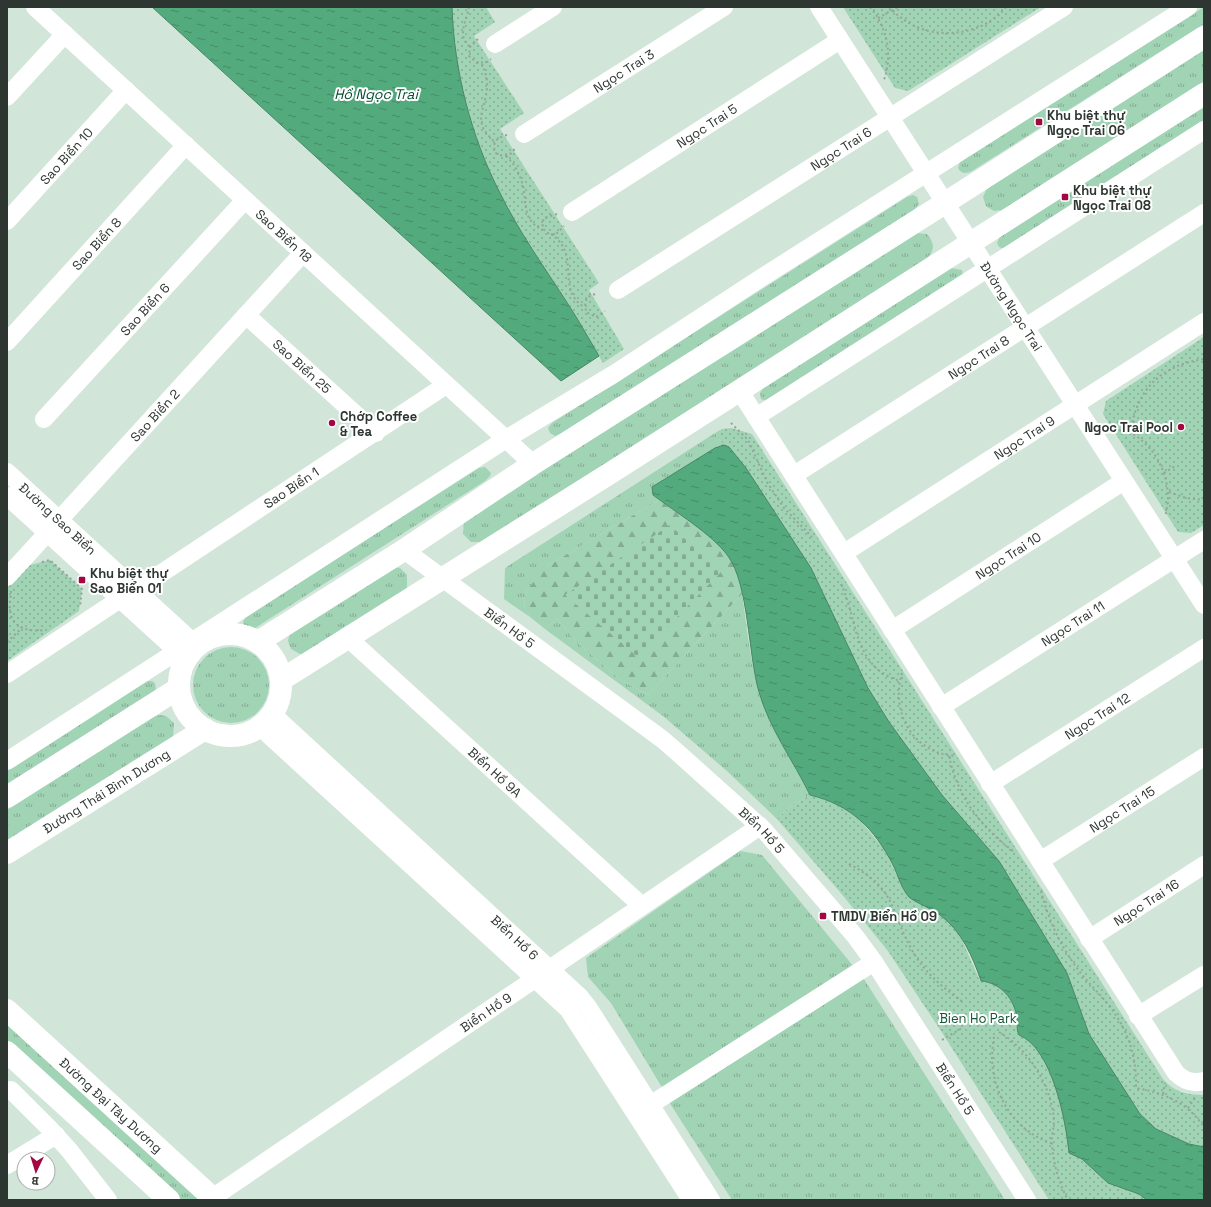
<svg xmlns="http://www.w3.org/2000/svg" width="1211" height="1207" viewBox="0 0 1211 1207" font-family="'Space Grotesk',sans-serif">
<style>
.grass{fill:url(#grass-tufts)}
.forest{fill:url(#forest-firs)}
.cemetery{fill:url(#cemetery-stones)}
.park{fill:url(#park-dots)}
.water{fill:url(#water-ripples);stroke:#488766}
.lines{fill:none;stroke-linecap:round;stroke-linejoin:round}
.path{stroke:#94a49b;stroke-width:2;stroke-dasharray:2 3;stroke-linecap:butt}
.minor{stroke:#fff;stroke-width:18}
.major{stroke:#fff;stroke-width:22}
.poi-dot{fill:#a20744;stroke:#fff;stroke-width:1.5}
.labels{text-anchor:middle;stroke-width:4;stroke-linejoin:round;paint-order:stroke}
.street-label{font-size:13px;fill:#2e3631;stroke:#fff}
.poi-label{font-size:13px;font-weight:bold;fill:#2e3631;stroke:#fff;text-anchor:start}
.park-label{font-size:13px;fill:#145637;stroke:#fff}
.water-label{font-size:14px;font-style:italic;fill:#064d2f;stroke:#fff}
</style>
<defs>
<pattern id="grass-tufts" width="24" height="20" patternUnits="userSpaceOnUse"><rect width="24" height="20" fill="#a1d3b5"/><path d="M3 7l-1-3M5 7V3M7 7l1-3M15 17l-1-3M17 17v-4M19 17l1-3" fill="none" stroke="#84ac94"/></pattern>
<pattern id="forest-firs" width="22" height="20" patternUnits="userSpaceOnUse"><rect width="22" height="20" fill="#a1d3b5"/><path d="M5 1l3.5 6h-7zM16 11l3.5 6h-7z" fill="#84ac94"/></pattern>
<pattern id="cemetery-stones" width="16" height="16" patternUnits="userSpaceOnUse"><rect width="16" height="16" fill="#a1d3b5"/><path d="M2 7V4a2 2 0 0 1 4 0v3zM10 15v-3a2 2 0 0 1 4 0v3z" fill="#84ac94"/></pattern>
<pattern id="park-dots" width="8" height="8" patternUnits="userSpaceOnUse"><rect width="8" height="8" fill="#a1d3b5"/><path d="M2 2h.1M6 6h.1" fill="none" stroke="#84ac94" stroke-width="1.8" stroke-linecap="round"/></pattern>
<pattern id="water-ripples" width="26" height="14" patternUnits="userSpaceOnUse"><rect width="26" height="14" fill="#53aa7c"/><path d="M2 4q2-2 4 0t4 0M15 11q2-2 4 0t4 0" fill="none" stroke="#458b66"/></pattern>
</defs>
<rect width="100%" height="100%" fill="#d1e5d9"/>
<!-- grass -->
<g class="grass">
<path d="M 1204,7 L 1204,24 L 972,171 C 966,174 961,174 958,168 L 961,159 Z"/>
<polygon points="1204,49 1204,81 1003,210 994,211 986,206 983,197 987,188"/>
<polygon points="1204,107 1204,124 1004,249 999,247 997,243 999,238 1003,234"/>
<polygon points="913,195 917,197 919,204 914,210 560,434 555,436 550,433 548,428 552,423 907,197"/>
<path d="M 916,233 L 927,234 C 935,243 935,251 926,259 L 486,540 L 481,542 L 471,542 L 463,534 L 464,522 L 467,518 Z"/>
<polygon points="951,268 962,270 963,276 766,401 761,399 760,393 763,388"/>
<polygon points="715,433 724,445 715,448 652,487 653,495 659,500 549,565 528,589 524,598 525,609 530,617 504,599 505,568"/>
<polygon points="485,467 491,473 490,476 485,481 255,628 249,629 245,627 243,622 246,616 479,468"/>
<polygon points="394,567 400,568 407,575 407,589 304,654 300,654 291,649 288,641 290,632"/>
<path d="M 742,594 C 748,633 751,677 767,714 C 779,742 797,768 810,795 L 786,810 L 777,819 L 727,771 L 663,716 L 545,629 L 557,619 L 578,643 L 618,678 L 648,695 Z"/>
<circle cx="231" cy="685" r="38"/>
<polygon points="145,681 152,681 155,683 156,690 7,787 7,770"/>
<polygon points="160,715 166,716 174,723 173,737 7,844 7,810 155,716"/>
<polygon points="740,851 762,855 854,967 663,1089 611,1003 588,977 586,958"/>
<polygon points="862,976 1005,1200 732,1200 669,1102"/>
<polygon points="7,1022 202,1200 182,1200 7,1040"/>
</g>
<!-- forest -->
<path class="forest" d="M 659,500 C 682,517 723,541 735,567 C 739,575 741,586 742,594 L 648,695 L 618,678 L 578,643 L 557,619 L 545,629 L 530,617 L 525,609 L 524,598 L 528,589 L 539,575 L 549,565 Z"/>
<!-- cemetery -->
<polygon class="cemetery" points="670,525 721,572 638,657 565,595"/>
<!-- park -->
<g class="park">
<path d="M 452,7 L 486,7 L 495,22 L 474,36 L 524,113 L 500,129 L 599,283 L 589,290 L 624,349 L 603,363 C 591,344 581,324 569,305 C 546,268 520,233 500,194 C 471,138 454,70 452,7 Z"/>
<polygon points="843,7 1041,7 908,91 895,88"/>
<polygon points="1204,337 1204,525 1191,533 1178,532 1103,414 1106,401"/>
<path d="M 731,428 L 752,434 L 1163,1079 C 1174,1092 1187,1095 1203,1095 L 1204,1147 L 1189,1144 L 1156,1129 L 1140,1114 L 1089,1034 L 1067,973 L 999,861 L 942,795 L 889,722 L 868,688 L 811,568 L 746,468 L 729,447 L 724,445 L 715,433 L 722,429 Z"/>
<polygon points="50,560 82,589 79,611 7,661 7,588 26,566"/>
<path d="M 810,795 L 838,803 L 854,813 L 884,849 L 904,890 L 910,898 L 941,915 L 958,931 L 980,981 C 1001,983 1015,999 1017,1019 C 1018,1025 1016,1029 1019,1035 C 1052,1048 1066,1121 1069,1153 L 1082,1159 L 1108,1183 L 1139,1194 L 1147,1200 L 1049,1200 L 941,1031 L 888,951 L 840,892 L 777,819 L 786,810 Z"/>
</g>
<!-- water -->
<g class="water">
<path d="M 152,7 L 452,7 C 454,70 471,137 500,193 C 519,232 545,268 568,304 C 579,321 589,339 599,356 L 561,381 Z"/>
<path d="M 724,445 L 729,447 L 746,468 L 811,568 L 868,688 L 889,722 L 942,795 L 999,861 L 1067,973 L 1089,1034 L 1140,1114 L 1156,1129 L 1189,1144 L 1204,1147 L 1204,1200 L 1147,1200 L 1139,1194 L 1108,1183 L 1082,1159 L 1069,1153 C 1066,1121 1052,1048 1019,1035 C 1016,1029 1018,1025 1017,1019 C 1015,999 1001,983 981,981 C 973,957 961,930 940,915 C 933,909 914,902 909,897 C 901,888 898,875 893,865 C 874,828 851,805 810,795 C 793,760 770,730 759,692 C 748,654 749,585 728,556 C 712,534 675,512 653,495 L 652,487 L 715,448 Z"/>
</g>
<g class="lines">
<!-- path -->
<g class="path">
<path d="M 469,7 C 467,21 456,35 470,47"/>
<path d="M 870,7 C 887,27 893,54 884,80"/>
<path d="M 889,7 C 898,16 907,23 919,28 C 947,39 987,32 1006,7"/>
<polyline points="878,18 898,7"/>
<polyline points="478,39 470,47 469,56 477,63 487,62 491,59"/>
<path d="M 482,64 C 485,71 488,80 487,88 C 485,112 471,121 495,142"/>
<path d="M 507,135 C 497,137 491,143 496,153 C 504,158 511,156 515,148"/>
<path d="M 506,156 C 515,164 520,175 523,186 C 527,205 522,220 543,230"/>
<path d="M 557,214 L 544,218 C 540,228 545,234 555,235 L 564,226"/>
<path d="M 551,234 C 582,255 555,289 584,307"/>
<polyline points="595,294 588,297 585,302 586,312 596,317 605,311"/>
<polyline points="731,423 748,440 767,482 784,508 812,537"/>
<path d="M 1109,431 C 1116,431 1125,429 1131,433 C 1159,448 1175,486 1165,516"/>
<path d="M 1130,432 C 1138,388 1160,366 1204,359"/>
<polyline points="1164,473 1175,466"/>
<polyline points="1169,492 1186,498 1204,500"/>
<polyline points="42,562 50,560 82,589 80,607"/>
<path d="M 841,584 C 858,621 853,667 900,681"/>
<path d="M 11,591 C 11,597 9,604 10,610 C 12,629 30,632 45,630"/>
<polyline points="7,642 22,628"/>
<path d="M 902,673 C 890,712 913,754 956,756"/>
<path d="M 949,756 C 957,795 980,827 1013,851"/>
<path d="M 849,864 C 897,889 889,909 912,950 C 924,972 943,988 963,1002"/>
<path d="M 1041,891 C 1048,919 1060,945 1077,968 C 1084,978 1093,987 1101,996 C 1125,1023 1137,1051 1136,1088 C 1164,1093 1187,1102 1204,1127"/>
<path d="M 999,1032 C 1029,1050 1051,1085 1054,1120 C 1054,1128 1051,1136 1052,1144 C 1053,1162 1059,1184 1068,1200"/>
<path d="M 994,1037 C 993,1044 992,1051 992,1058 C 993,1096 1015,1131 1051,1143"/>
<polyline points="942,1040 962,1028"/>
<polyline points="1163,1094 1165,1083"/>
<polyline points="1188,1108 1195,1098"/>
</g>
<!-- minor -->
<g class="minor">
<path id="s1" d="M 35,7 L 533,464"/>
<path id="s2" d="M 819,7 L 1204,605"/>
<polyline points="495,44 553,7"/>
<polyline points="7,97 65,34"/>
<path id="s3" d="M 524,134 L 724,7"/>
<path id="s4" d="M 572,212 L 840,40"/>
<path id="s5" d="M 7,221 L 126,90"/>
<path id="s6" d="M 618,290 L 1064,7"/>
<path id="s7" d="M 246,315 L 376,433"/>
<path id="s8" d="M 7,342 L 186,145"/>
<path d="M 739,390 L 1176,1073 C 1184,1081 1193,1084 1204,1081"/>
<polyline points="756,417 1204,130"/>
<path id="s9" d="M 44,419 L 245,200"/>
<path id="s10" d="M 7,472 L 197,646"/>
<path id="s11" d="M 794,475 L 1204,213"/>
<polyline points="7,496 187,660"/>
<path id="s12" d="M 404,550 L 662,739 L 677,752 L 764,830 L 855,936 L 874,962 L 1027,1200"/>
<path id="s13" d="M 844,553 L 1204,322"/>
<path id="s14" d="M 7,577 L 303,253"/>
<path id="s15" d="M 136,590 L 446,385"/>
<path id="s16" d="M 892,630 L 1124,481"/>
<path id="s17" d="M 348,638 L 642,906"/>
<polyline points="7,674 120,599"/>
<path id="s18" d="M 941,707 L 1204,540"/>
<path id="s19" d="M 272,714 L 580,997 L 588,1007 L 711,1200"/>
<polyline points="259,726 568,1009 691,1200"/>
<polyline points="7,761 506,439 614,374 761,278 1188,7"/>
<path id="s20" d="M 990,784 L 1204,648"/>
<path id="s21" d="M 1040,861 L 1204,757"/>
<path id="s22" d="M 1089,939 L 1204,865"/>
<polyline points="1138,1016 1204,975"/>
<polyline points="11,1090 49,1128 69,1150 108,1200"/>
<polyline points="650,1105 874,962"/>
<polyline points="7,1165 56,1135"/>
<path id="s23" d="M 212,1198 L 760,826"/>
</g>
<!-- major -->
<g class="major">
<circle cx="230" cy="685" r="51"/>
<polyline points="258,642 404,550 533,464 945,203 1204,37"/>
<polyline points="281,680 612,472 1204,94"/>
<polyline points="7,797 179,688"/>
<path id="s24" d="M 7,853 L 205,729"/>
<path id="s25" d="M 7,1010 L 215,1200"/>
<polyline points="7,1052 169,1200"/>
</g>
</g>
<!-- markers -->
<g class="poi-dot">
<rect x="1035" y="118" width="8" height="8" rx="2"/>
<rect x="1061" y="193" width="8" height="8" rx="2"/>
<circle cx="332" cy="423" r="4"/>
<circle cx="1181" cy="427" r="4"/>
<rect x="78" y="576" width="8" height="8" rx="2"/>
<rect x="819" y="912" width="8" height="8" rx="2"/>
</g>
<g class="labels">
<!-- street labels -->
<g class="street-label">
<text dy="5" stroke="none"><textPath href="#s3" startOffset="118">Ngọc Trai 3</textPath></text>
<text dy="5" stroke="none"><textPath href="#s4" startOffset="160">Ngọc Trai 5</textPath></text>
<text dy="5" stroke="none"><textPath href="#s6" startOffset="264">Ngọc Trai 6</textPath></text>
<text dy="5" stroke="none"><textPath href="#s5" startOffset="88">Sao Biển 10</textPath></text>
<text dy="5" stroke="none"><textPath href="#s1" startOffset="338">Sao Biển 18</textPath></text>
<text dy="5" stroke="none"><textPath href="#s8" startOffset="133">Sao Biển 8</textPath></text>
<text dy="5" stroke="none"><textPath href="#s2" startOffset="356">Đường Ngọc Trai</textPath></text>
<text dy="5" stroke="none"><textPath href="#s9" startOffset="149">Sao Biển 6</textPath></text>
<text dy="5" stroke="none"><textPath href="#s11" startOffset="219">Ngọc Trai 8</textPath></text>
<text dy="5" stroke="none"><textPath href="#s7" startOffset="76">Sao Biển 25</textPath></text>
<text dy="5" stroke="none"><textPath href="#s14" startOffset="219">Sao Biển 2</textPath></text>
<text dy="5" stroke="none"><textPath href="#s13" startOffset="214">Ngọc Trai 9</textPath></text>
<text dy="5" stroke="none"><textPath href="#s15" startOffset="186">Sao Biển 1</textPath></text>
<text dy="5" stroke="none"><textPath href="#s10" startOffset="69">Đường Sao Biển</textPath></text>
<text dy="5" stroke="none"><textPath href="#s16" startOffset="138">Ngọc Trai 10</textPath></text>
<text dy="5" stroke="none"><textPath href="#s18" startOffset="156">Ngọc Trai 11</textPath></text>
<text dy="5" stroke="none"><textPath href="#s12" startOffset="131">Biển Hồ 5</textPath></text>
<text dy="5" stroke="none"><textPath href="#s20" startOffset="127">Ngọc Trai 12</textPath></text>
<text dy="5" stroke="none"><textPath href="#s17" startOffset="199">Biển Hồ 9A</textPath></text>
<text dy="5" stroke="none"><textPath href="#s24" startOffset="117">Đường Thái Bình Dương</textPath></text>
<text dy="5" stroke="none"><textPath href="#s21" startOffset="97">Ngọc Trai 15</textPath></text>
<text dy="5" stroke="none"><textPath href="#s12" startOffset="455">Biển Hồ 5</textPath></text>
<text dy="5" stroke="none"><textPath href="#s22" startOffset="68">Ngọc Trai 16</textPath></text>
<text dy="5" stroke="none"><textPath href="#s19" startOffset="330">Biển Hồ 6</textPath></text>
<text dy="5" stroke="none"><textPath href="#s23" startOffset="331">Biển Hồ 9</textPath></text>
<text dy="5" stroke="none"><textPath href="#s12" startOffset="779">Biển Hồ 5</textPath></text>
<text dy="5" stroke="none"><textPath href="#s25" startOffset="141">Đường Đại Tây Dương</textPath></text>
</g>
<!-- poi labels -->
<g class="poi-label">
<text x="1047" y="120">Khu biệt thự<tspan x="1047" dy="15">Ngọc Trai 06</tspan></text>
<text x="1073" y="195">Khu biệt thự<tspan x="1073" dy="15">Ngọc Trai 08</tspan></text>
<text x="340" y="421">Chớp Coffee<tspan x="340" dy="15">&amp; Tea</tspan></text>
<text x="1173" y="432" text-anchor="end">Ngoc Trai Pool</text>
<text x="90" y="578">Khu biệt thự<tspan x="90" dy="15">Sao Biển 01</tspan></text>
<text x="831" y="921">TMDV Biển Hồ 09</text>
</g>
<!-- park labels -->
<g class="park-label">
<text x="978" y="1023">Bien Ho Park</text>
</g>
<!-- water labels -->
<g class="water-label">
<text x="376" y="99">Hồ Ngọc Trai</text>
</g>
</g>
<!-- border -->
<rect width="1211" height="1207" fill="none" stroke="#2e3631" stroke-width="16"/>
<!-- north arrow -->
<g transform="translate(36 1171) rotate(184)"><circle r="19" fill="#ffffff" stroke="#abafad"/>
<path d="M0-3L7 15L0 10L-7 15Z" fill="#a20744"/>
<text y="-6" font-size="11" font-weight="bold" text-anchor="middle" fill="#2e3631">B</text>
</g>
</svg>
